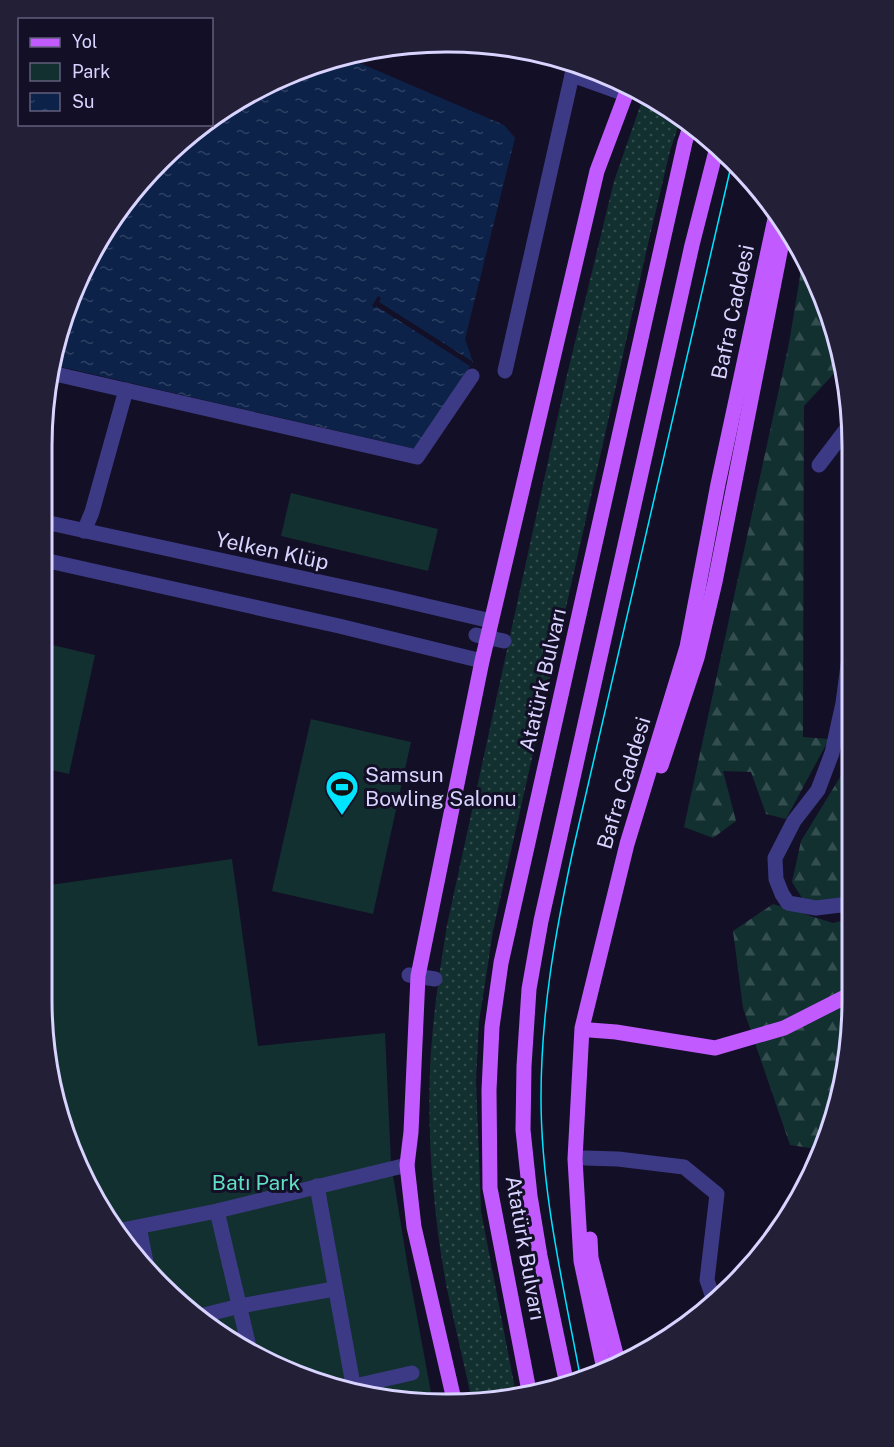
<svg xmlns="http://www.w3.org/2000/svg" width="894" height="1447" viewBox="0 0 894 1447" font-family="'Public Sans',sans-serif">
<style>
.grass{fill:url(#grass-dots)}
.forest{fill:url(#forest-firs)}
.park{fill:#12302f}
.water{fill:url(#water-ripples)}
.pier{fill:#130f26}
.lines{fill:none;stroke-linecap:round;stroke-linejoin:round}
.minor{stroke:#3d3a85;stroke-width:15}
.major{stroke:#c25bff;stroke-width:15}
.tram{stroke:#00e5ff;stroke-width:1.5}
.labels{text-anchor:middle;stroke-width:6;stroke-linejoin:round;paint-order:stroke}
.street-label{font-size:21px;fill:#d9d4ff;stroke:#130f26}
.poi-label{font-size:21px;fill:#d9d4ff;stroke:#130f26;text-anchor:start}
.park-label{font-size:21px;fill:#5fe0c0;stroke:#130f26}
.rim{fill:none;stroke:#d9d4ff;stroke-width:3}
</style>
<defs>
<pattern id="grass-dots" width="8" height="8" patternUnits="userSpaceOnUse" patternTransform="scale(1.5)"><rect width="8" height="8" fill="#12302f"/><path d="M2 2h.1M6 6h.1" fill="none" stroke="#344d4e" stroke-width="1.8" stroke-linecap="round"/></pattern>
<pattern id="forest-firs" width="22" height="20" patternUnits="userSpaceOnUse" patternTransform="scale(1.5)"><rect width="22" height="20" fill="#12302f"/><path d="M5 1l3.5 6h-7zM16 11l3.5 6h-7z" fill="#344d4e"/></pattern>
<pattern id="water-ripples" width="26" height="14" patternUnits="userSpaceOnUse" patternTransform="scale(1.5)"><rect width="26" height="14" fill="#0c2248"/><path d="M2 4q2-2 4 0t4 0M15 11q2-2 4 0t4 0" fill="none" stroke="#2f4163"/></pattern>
</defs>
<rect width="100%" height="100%" fill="#130f26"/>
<!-- grass -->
<path class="grass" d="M 644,95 L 681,118 L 670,151 L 648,244 L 493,931 L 479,1022 L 476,1080 L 481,1211 L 516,1394 L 472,1401 C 464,1364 455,1326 447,1289 C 434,1220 427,1140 430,1070 C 432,1022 439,973 447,925 L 566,379 L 614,181 Z"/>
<!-- forest -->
<g class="forest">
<polygon points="803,258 838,342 842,365 804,406 803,737 829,739 786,819 766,814 751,772 723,771 736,821 713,838 684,827 789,343"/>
<polygon points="850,738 849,898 822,902 802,898 792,882 801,841 845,769"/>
<polygon points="773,904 833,923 849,919 849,1053 823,1150 790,1145 743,1008 733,931"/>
</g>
<!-- park -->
<g class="park">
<polygon points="291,493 438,529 428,571 281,536"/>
<polygon points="44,643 95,655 69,774 43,768"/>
<polygon points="311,719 411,742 373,914 272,891"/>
<polygon points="232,859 258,1046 385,1033 391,1163 408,1268 433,1403 317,1384 201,1322 125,1246 63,1130 42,1000 43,886"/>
</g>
<!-- water -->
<polygon class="water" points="355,54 355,61 504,125 515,138 465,339 473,362 416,449 53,365 73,292 125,201 180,143 205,125 212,124 212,120 244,96 316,64"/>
<!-- pier -->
<polygon class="pier" points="378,296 381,298 379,302 473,362 470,366 376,306 375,308 372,306"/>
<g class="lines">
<!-- minor -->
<g class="minor">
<polyline points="572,75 625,94"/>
<polyline points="505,371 572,75 576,65"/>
<polyline points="51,373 417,457 472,376"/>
<polyline points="819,465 851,423"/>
<polyline points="45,522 389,597 491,621"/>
<polyline points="84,531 92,512 126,390"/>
<polyline points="44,560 339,626 482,661"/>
<polyline points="476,635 504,641"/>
<polyline points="849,904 816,908 788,903 782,894 776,879 775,858 794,821 818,790 832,753 843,703 850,650"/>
<polyline points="409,975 435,979"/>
<polyline points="585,1158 618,1159 684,1167 717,1194 707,1280 714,1301"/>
<polyline points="317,1186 354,1390"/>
<polyline points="217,1211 249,1347"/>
<polyline points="139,1227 147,1267"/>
<polyline points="117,1231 217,1211 407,1165"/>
<polyline points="196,1317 240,1306 334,1289"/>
<polyline points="346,1388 412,1373"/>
</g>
<!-- major -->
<g class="major">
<polyline points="661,766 697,658 715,582 785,227"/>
<polyline points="590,1030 616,1032 715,1048 784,1028 849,995"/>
<polyline points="590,1239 591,1258 618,1362"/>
<polyline points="604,1369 581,1261 575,1159 582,1028 627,844 687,647 718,484 776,214"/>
<polyline points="567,1385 540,1256 530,1196 523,1130 524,1066 529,989 541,921 692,245 717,147"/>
<polyline points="529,1391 490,1188 489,1090 492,1027 501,963 685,142 691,124"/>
<polyline points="455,1404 414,1227 407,1165 411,1132 418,976 482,661 597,171 629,86"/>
</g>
<!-- tram -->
<path class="tram" d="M 581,1381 C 564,1288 541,1193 541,1098 C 541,1012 555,934 573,850 L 732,162"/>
</g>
<!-- icons -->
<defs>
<symbol id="stadium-pin" viewBox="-11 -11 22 30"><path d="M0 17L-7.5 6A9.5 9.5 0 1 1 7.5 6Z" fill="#00e5ff" stroke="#130f26"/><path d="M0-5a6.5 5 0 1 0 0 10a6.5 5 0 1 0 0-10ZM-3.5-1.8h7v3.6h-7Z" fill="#111"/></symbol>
</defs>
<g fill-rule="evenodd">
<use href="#stadium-pin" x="323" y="768" width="38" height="52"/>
</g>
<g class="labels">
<!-- street labels -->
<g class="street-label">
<text transform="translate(733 312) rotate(-78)" y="7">Bafra Caddesi</text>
<text transform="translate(272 551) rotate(12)" y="7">Yelken Klüp</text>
<text transform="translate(543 680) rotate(-77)" y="7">Atatürk Bulvarı</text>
<text transform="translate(624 783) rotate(-73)" y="7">Bafra Caddesi</text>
<text transform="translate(525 1248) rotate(80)" y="7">Atatürk Bulvarı</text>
</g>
<!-- poi labels -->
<g class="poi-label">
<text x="365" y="782">Samsun<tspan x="365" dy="24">Bowling Salonu</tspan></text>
</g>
<!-- park labels -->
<g class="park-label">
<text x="256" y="1190">Batı Park</text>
</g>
</g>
<!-- crop -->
<path d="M0 0H894V1447H0ZM446 52H448A394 394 0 0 1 842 446V1000A394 394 0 0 1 448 1394H446A394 394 0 0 1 52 1000V446A394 394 0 0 1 446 52Z" fill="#231f37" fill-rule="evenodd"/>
<path class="rim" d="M446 52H448A394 394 0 0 1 842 446V1000A394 394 0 0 1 448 1394H446A394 394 0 0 1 52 1000V446A394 394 0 0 1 446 52Z"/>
<!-- legend -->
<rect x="18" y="18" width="195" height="108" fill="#130f26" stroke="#625e7d" stroke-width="1.5"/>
<rect x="30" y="38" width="30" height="9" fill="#c25bff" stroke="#625e7d" stroke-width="1.5"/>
<text x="72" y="48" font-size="18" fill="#d9d4ff">Yol</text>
<rect x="30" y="63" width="30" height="18" fill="#12302f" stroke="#625e7d" stroke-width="1.5"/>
<text x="72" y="78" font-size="18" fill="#d9d4ff">Park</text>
<rect x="30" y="93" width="30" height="18" fill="url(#water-ripples)" stroke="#625e7d" stroke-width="1.5"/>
<text x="72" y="108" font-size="18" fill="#d9d4ff">Su</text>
</svg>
